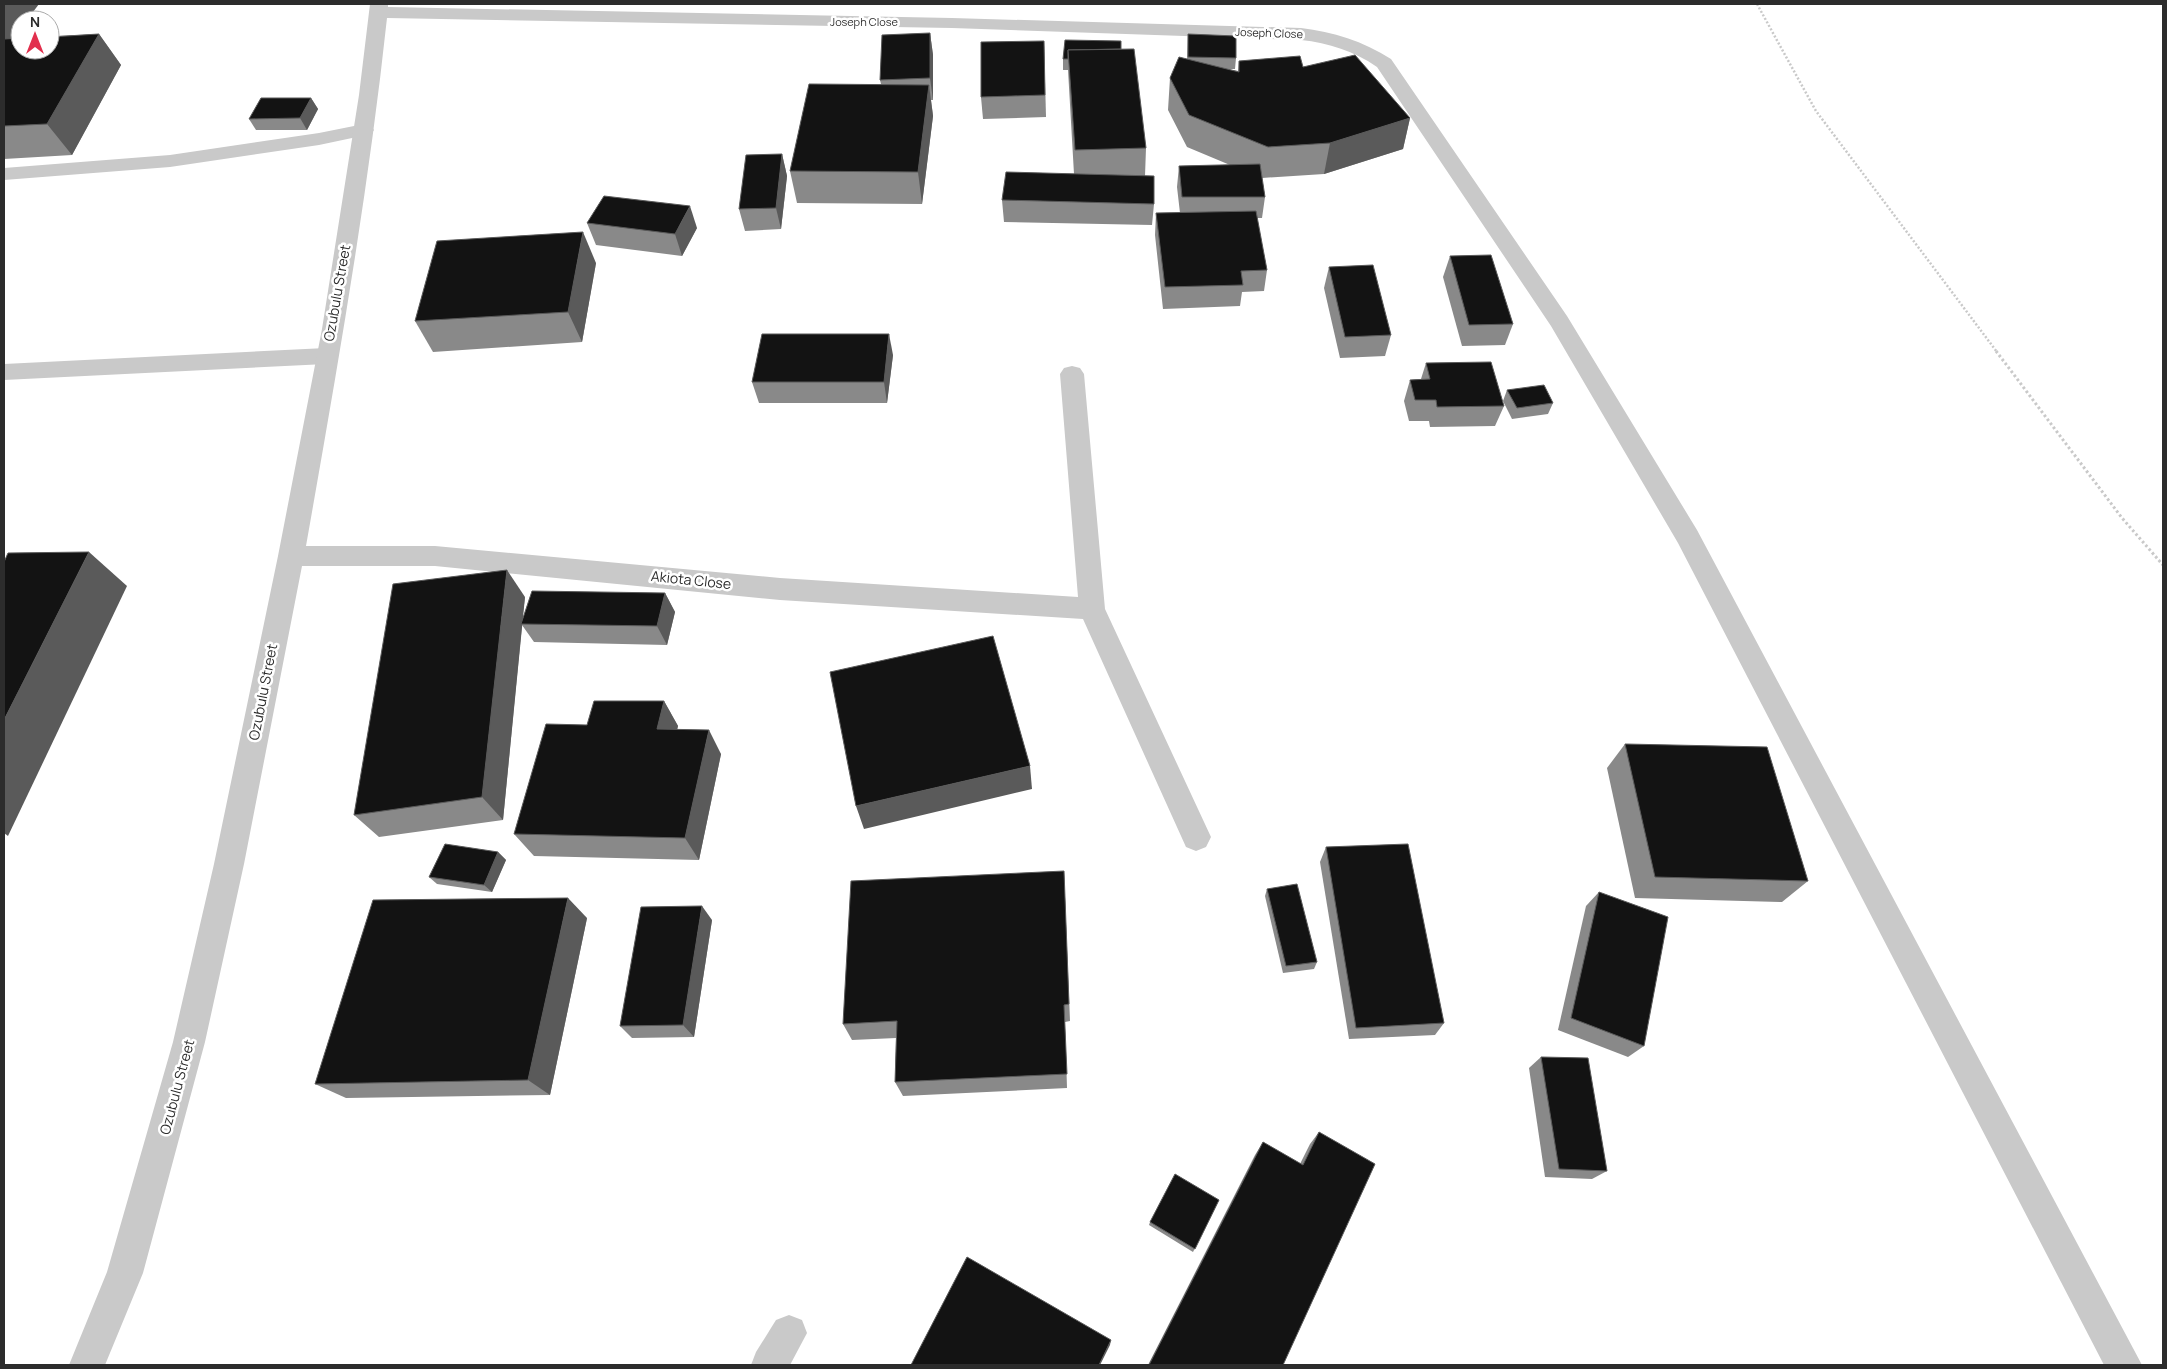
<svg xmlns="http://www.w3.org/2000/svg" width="2167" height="1369" viewBox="0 0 2167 1369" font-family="Manrope,sans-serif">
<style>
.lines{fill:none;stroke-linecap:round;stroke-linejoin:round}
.path-far1{stroke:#c9c9c9;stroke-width:2.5;stroke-dasharray:2 2;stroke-linecap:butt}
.path{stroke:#c9c9c9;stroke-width:3;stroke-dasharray:2.5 2.5;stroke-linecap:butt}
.service{fill:#c9c9c9;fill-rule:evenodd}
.minor{fill:#c9c9c9;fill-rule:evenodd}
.wall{fill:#898989}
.shaded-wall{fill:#5a5a5a}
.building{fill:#131313;stroke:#5a5a5a}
.labels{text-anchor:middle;stroke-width:5;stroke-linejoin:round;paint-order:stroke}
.far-street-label{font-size:11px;fill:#2c2c2c;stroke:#fff}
.street-label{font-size:14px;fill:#2c2c2c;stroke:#fff}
</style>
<rect width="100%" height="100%" fill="#fff"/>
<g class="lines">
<!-- path-far1 -->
<polyline class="path-far1" points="1757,4 1816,111 1997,352"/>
<!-- path -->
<polyline class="path" points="1996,351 2122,518 2163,565"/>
<!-- service -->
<g class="service">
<polygon points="364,124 371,126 374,130 371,134 319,145 170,167 4,180 4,168 170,155 319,133"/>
<polygon points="326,348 334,350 337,356 334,362 326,364 4,380 4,364"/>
</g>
<!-- minor -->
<g class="minor">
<path d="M 370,4 L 388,4 L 388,7 L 952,18 L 1301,28 C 1333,32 1363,41 1391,59 L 1567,316 L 1697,530 L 2142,1365 L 2104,1365 L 1678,543 L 1551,326 L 1377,67 C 1354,51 1329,43 1301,40 L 952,28 L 387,18 C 368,195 337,370 306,546 L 435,546 L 780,578 L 1078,597 L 1060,374 L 1064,368 L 1072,366 L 1080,368 L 1084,374 L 1105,609 L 1211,837 L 1206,847 L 1196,851 L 1186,847 L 1083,619 L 780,600 L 435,566 L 302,566 L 244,864 L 205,1042 L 143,1273 L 105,1365 L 69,1365 L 107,1272 L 173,1042 L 214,864 L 278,556 L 322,329 L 359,95 Z"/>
<polygon points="789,1315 802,1320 807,1333 790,1365 751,1365 756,1352 776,1320"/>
</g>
</g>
<!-- wall -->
<g class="wall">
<polygon points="4,4 20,20 20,29 13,38 99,34 121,65 72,155 4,159"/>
<polygon points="930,33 933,55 933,100 931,100 933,116 922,204 797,203 790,171 881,84 880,80"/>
<polygon points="1188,34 1236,58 1235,69 1229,69 1238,71 1239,61 1303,67 1410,118 1403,149 1324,174 1262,178 1265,197 1262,218 1257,218 1267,270 1264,291 1242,292 1240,306 1163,309 1155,235 1156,213 1180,213 1177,187 1179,166 1230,165 1187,147 1168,110 1170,78 1187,59"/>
<polygon points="1044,41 1046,117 983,119 981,97"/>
<polygon points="1121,49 1146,148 1145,176 1154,204 1152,225 1004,222 1002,200 1074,174 1068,70 1063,70 1063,59"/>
<polygon points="311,98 318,109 307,130 256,130 249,119"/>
<polygon points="782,154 787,176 781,229 745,231 739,209"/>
<polygon points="587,223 697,228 682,256 596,245"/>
<polygon points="1450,256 1513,324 1505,345 1462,346 1443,277"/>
<polygon points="596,263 582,342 433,352 415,321"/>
<polygon points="1329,267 1391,335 1385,356 1340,358 1324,288"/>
<polygon points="893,355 887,403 759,403 752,382"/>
<polygon points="1426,363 1504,406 1495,426 1430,427 1429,421 1409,421 1404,401 1410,380 1421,379"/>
<polygon points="1507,390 1553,403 1548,414 1512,419 1503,401"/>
<polygon points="665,593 675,612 667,645 534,642 522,625 503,820 379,837 354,815 525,597 522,621"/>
<polygon points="664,701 678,726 677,729 721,754 699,860 534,856 514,834 587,725"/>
<polygon points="1625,744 1808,881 1782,902 1635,898 1607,768"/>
<polygon points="1326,847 1444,1023 1435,1035 1349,1039 1320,862"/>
<polygon points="498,852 506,860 492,892 437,884 429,877"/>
<polygon points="1064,871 1070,1021 1065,1022 1067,1088 903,1096 895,1082 896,1038 852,1040 843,1024"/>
<polygon points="1267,889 1317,962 1314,969 1283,973 1265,896"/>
<polygon points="1599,892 1644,1046 1628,1057 1558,1030 1586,906"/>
<polygon points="587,918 550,1095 346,1098 315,1084"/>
<polygon points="712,920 694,1037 632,1038 620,1026"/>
<polygon points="1541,1057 1607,1171 1592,1179 1545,1177 1529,1068"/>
<polygon points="1319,1132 1283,1365 1148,1365 1255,1155 1263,1142 1300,1164 1310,1144"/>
<polygon points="1219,1200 1193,1252 1149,1225 1150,1222"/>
</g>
<!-- shaded-wall -->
<g class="shaded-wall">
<polygon points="4,4 39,4 27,20 20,20 20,29 4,51"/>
<polygon points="930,33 933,55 933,100 930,78"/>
<polygon points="99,34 121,65 72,155 47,124"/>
<polygon points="929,85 933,116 922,204 918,172"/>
<polygon points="311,98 318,109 307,130 300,118"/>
<polygon points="1410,118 1403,149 1324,174 1330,143"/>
<polygon points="782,154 787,176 781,229 776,208"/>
<polygon points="690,206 697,228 682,256 675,234"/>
<polygon points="583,232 596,263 582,342 568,312"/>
<polygon points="889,334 893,355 887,403 884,382"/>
<polygon points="89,552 127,586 8,836 4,833 4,720"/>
<polygon points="507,570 525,597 503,820 482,797"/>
<polygon points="665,593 675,612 667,645 657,626"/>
<polygon points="664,701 678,726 672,753 657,729"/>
<polygon points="709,730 721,754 699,860 685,838"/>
<polygon points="1030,766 1032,789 864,829 856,806"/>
<polygon points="498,852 506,860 492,892 484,885"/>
<polygon points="568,898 587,918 550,1095 528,1080"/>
<polygon points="702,906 712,920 694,1037 683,1025"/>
<polygon points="1111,1340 1110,1345 1100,1365 1099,1365"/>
</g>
<!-- building -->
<g class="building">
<polygon points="930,33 930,78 880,80 882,35"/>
<polygon points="99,34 47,124 4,126 4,39 20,38 20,50 50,50 50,37"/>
<polygon points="1188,34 1236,36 1236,58 1188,57"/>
<polygon points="1065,40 1121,41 1121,49 1068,50 1068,59 1063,59"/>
<polygon points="1044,41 1045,95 981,97 981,42"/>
<polygon points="1134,49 1146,148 1075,150 1068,50"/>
<polygon points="1355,55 1410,118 1330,143 1268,147 1189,115 1170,78 1179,57 1239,72 1239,61 1300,56 1303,67"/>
<polygon points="809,84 929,85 918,172 790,171"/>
<polygon points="261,98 311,98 300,118 249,119"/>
<polygon points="782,154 776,208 739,209 746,155"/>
<polygon points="1260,164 1265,197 1182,197 1179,166"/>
<polygon points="1006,172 1154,176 1154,204 1002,200"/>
<polygon points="604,196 690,206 675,234 587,223"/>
<polygon points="1256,211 1267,270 1241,271 1243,285 1165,287 1156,213"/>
<polygon points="583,232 568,312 415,321 437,241"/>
<polygon points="1491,255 1513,324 1469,325 1450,256"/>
<polygon points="1373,265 1391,335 1345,337 1329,267"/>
<polygon points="762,334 889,334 884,382 752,382"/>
<polygon points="1491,362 1504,406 1437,407 1436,400 1415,400 1410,380 1430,379 1426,363"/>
<polygon points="1544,385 1553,403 1517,408 1507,390"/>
<polygon points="89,552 4,720 4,562 8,553"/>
<polygon points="507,570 482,797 354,815 393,584"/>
<polygon points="532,591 665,593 657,626 521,624"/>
<polygon points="993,636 1030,766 856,806 830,672"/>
<polygon points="594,701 664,701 657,729 709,730 685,838 514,834 546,724 587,725"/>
<polygon points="1625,744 1767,747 1808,881 1655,877"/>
<polygon points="445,844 498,852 484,885 429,877"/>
<polygon points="1408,844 1444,1023 1356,1028 1326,847"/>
<polygon points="1064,871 1069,1004 1064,1005 1067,1074 895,1082 897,1021 843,1024 851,881"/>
<polygon points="1297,884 1317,962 1286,966 1267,889"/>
<polygon points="1599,892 1668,917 1644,1046 1571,1018"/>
<polygon points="568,898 528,1080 315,1084 373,900"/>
<polygon points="702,906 683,1025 620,1026 641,907"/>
<polygon points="1541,1057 1588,1058 1607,1171 1559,1169"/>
<polygon points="1319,1132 1375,1164 1283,1365 1149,1365 1263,1142 1303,1165"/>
<polygon points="1175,1174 1219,1200 1195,1249 1150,1222"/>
<polygon points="967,1257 1111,1340 1099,1365 911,1365"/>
</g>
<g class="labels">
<!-- far-street labels -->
<g class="far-street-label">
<text x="864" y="26">Joseph Close</text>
<text transform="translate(1269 33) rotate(2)" y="4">Joseph Close</text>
</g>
<!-- street labels -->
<g class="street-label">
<text transform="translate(337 293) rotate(-80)" y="5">Ozubulu Street</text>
<text transform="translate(691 580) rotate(6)" y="5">Akiota Close</text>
<text transform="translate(263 692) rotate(-79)" y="5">Ozubulu Street</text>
<text transform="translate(177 1087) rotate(-75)" y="5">Ozubulu Street</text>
</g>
</g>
<!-- border -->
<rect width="2167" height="1369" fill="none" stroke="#2c2c2c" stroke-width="10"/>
<!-- north arrow -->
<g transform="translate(35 35)"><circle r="24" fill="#ffffff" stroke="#ababab"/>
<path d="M0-4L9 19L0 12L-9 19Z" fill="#e22f4d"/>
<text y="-8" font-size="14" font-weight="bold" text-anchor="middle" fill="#2c2c2c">N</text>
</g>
</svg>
